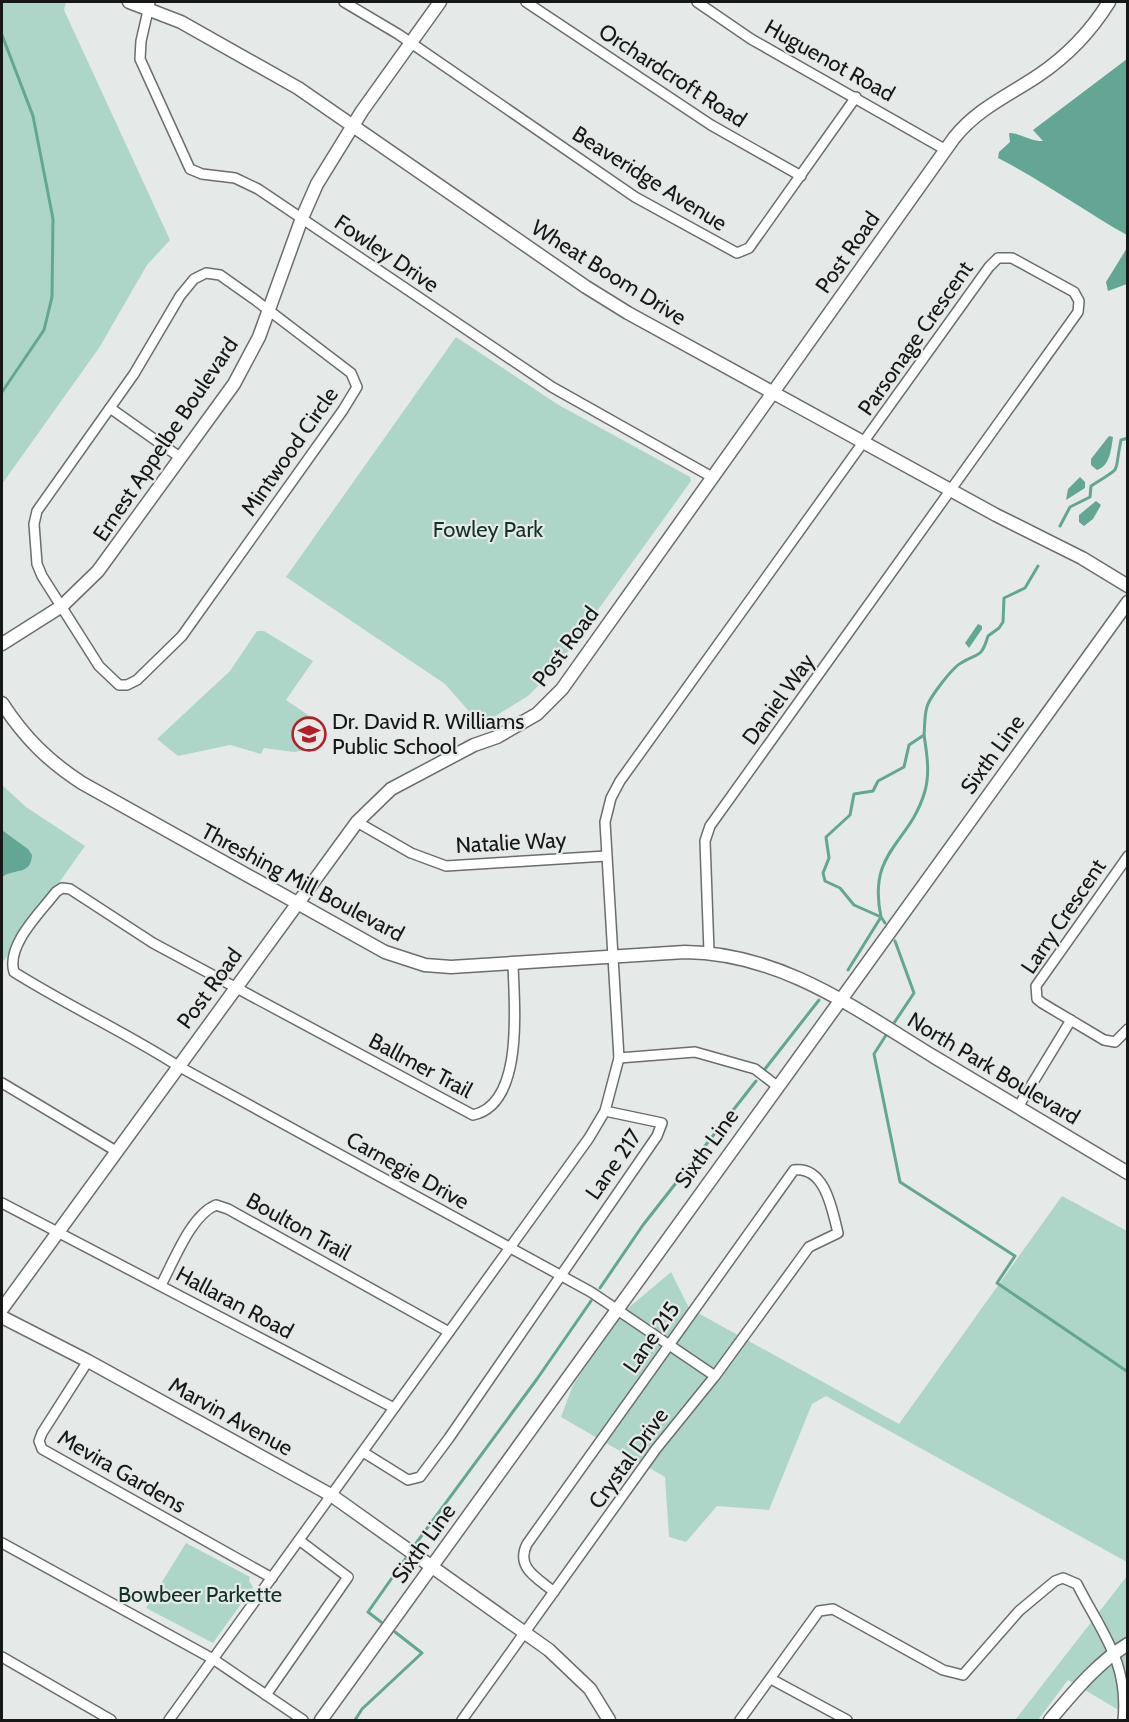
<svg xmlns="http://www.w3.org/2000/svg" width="1129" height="1722" viewBox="0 0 1129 1722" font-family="Cabin,sans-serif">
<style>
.green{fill:#add6c9}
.water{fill:#63a693}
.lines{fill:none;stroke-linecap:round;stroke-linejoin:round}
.stream{stroke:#63a693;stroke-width:3}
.minor-casing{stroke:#6b6e6d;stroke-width:12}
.tertiary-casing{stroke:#6b6e6d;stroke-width:15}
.minor{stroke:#fff;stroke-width:9}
.tertiary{stroke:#fff;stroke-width:12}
.labels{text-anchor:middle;stroke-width:4.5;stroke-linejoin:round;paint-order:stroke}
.street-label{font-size:22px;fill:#161817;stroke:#e5e9e7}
.park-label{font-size:22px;fill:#113229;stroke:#e5e9e7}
.poi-label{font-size:22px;fill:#161817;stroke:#e5e9e7;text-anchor:start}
</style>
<rect width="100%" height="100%" fill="#e5e9e7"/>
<!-- green -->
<g class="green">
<polygon points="2,2 66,2 64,10 170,240 147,265 99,348 2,484"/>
<polygon points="456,337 557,404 690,477 691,481 556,668 528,696 481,725 445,684 286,577"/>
<polygon points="257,631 264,631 313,661 286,700 320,723 309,736 319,736 311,749 294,752 264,748 261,754 230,745 178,756 157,739 230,671"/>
<polygon points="2,785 26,807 85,846 2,963 2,877 28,849 2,830"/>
<polygon points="1062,1196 1127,1231 1127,1562 826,1396 812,1404 769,1510 717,1506 686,1542 669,1537 665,1477 561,1417 573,1385 620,1315 671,1272 689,1308 899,1424"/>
<polygon points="186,1543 250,1577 249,1581 253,1587 213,1643 146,1608"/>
<polygon points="1127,1576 1127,1715 1068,1680 1038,1720 1015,1720"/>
</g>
<!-- water -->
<g class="water">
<path d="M 1127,59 L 1127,235 C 1083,210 1043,181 998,158 L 999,152 L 1010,142 L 1009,133 C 1021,133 1029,141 1043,141 L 1033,130 Z"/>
<polygon points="1127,248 1127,284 1108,291 1106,282"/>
<path d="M 1109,436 L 1113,437 C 1111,450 1110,466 1097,470 L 1091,465 L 1091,459 Z"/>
<polygon points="1080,477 1085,482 1085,488 1066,500 1068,489"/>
<polygon points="1096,501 1101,505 1093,519 1084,526 1079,522 1079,515"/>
<polygon points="978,624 982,626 982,629 969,648 965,643"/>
<path d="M 2,830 L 28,849 L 32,855 C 31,876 14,868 2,877 Z"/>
</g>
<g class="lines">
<!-- stream -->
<g class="stream">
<polyline points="2,35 33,116 53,219 52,297 44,330 2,392"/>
<path d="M 1060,526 L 1070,507 L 1090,497 L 1091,486 C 1124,464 1113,478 1121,440 L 1128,438"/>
<path d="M 885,923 L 881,917 L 854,905 L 840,888 L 825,881 L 823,873 L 829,858 L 826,837 L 850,815 L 854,794 L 873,791 L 878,781 L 904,767 L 909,745 L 924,735 C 925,727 924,716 927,707 C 929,698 952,668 961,663 C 979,652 981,659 988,636 L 999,628 L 1003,622 L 1004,598 L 1025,588 L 1038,566"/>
<path d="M 848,970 L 881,917 C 867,850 910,844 925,791 C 930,773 927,754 924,735"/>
<polyline points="892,1026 914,993 895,941"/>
<polyline points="888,1032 874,1054 900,1182 1015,1256 997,1283 1128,1372"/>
<polyline points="765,1069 819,1000"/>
<polyline points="600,1288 643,1225 756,1081"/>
<polyline points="414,1546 537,1379 591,1301"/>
<polyline points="381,1622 368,1612 406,1558"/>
<polyline points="355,1720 362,1709 422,1653 395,1632"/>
</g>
<defs>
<g id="minor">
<polyline points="150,2 141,41 140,59 190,169 202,174 235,178 258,189 552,387 712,477"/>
<polyline points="344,2 398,34 635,197 737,253 749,248 856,97"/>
<polyline points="526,2 711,125 801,176"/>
<polyline points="697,2 751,39 946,150"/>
<polygon points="206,273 220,275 254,299 351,373 357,387 343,410 182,636 137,680 127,685 119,685 99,666 42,576 37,564 34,524 37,511 134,374 180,296 194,279"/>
<polyline points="110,408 181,458"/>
<polyline points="357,822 411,853 446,866 606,856"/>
<polyline points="1128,856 1036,986 1037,999 1042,1003 1104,1040 1115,1042 1128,1029"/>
<path d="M 513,964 C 514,1003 525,1104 473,1115 L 153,943 L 70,889 L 62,888 L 56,892 C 40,913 6,945 14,972 C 68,1006 125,1032 178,1066 L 591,1292 L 715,1376"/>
<polyline points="619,1058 695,1052 755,1069 777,1086"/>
<polyline points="2,1083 116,1151"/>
<polyline points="1018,1107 1071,1020"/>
<polyline points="2,1203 394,1408"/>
<path d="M 161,1285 C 174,1261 191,1215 216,1205 L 228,1209 L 449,1332"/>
<polyline points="88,1361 42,1433 39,1441 42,1449 272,1578"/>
<polyline points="363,1452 408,1480 420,1477 449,1438 657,1136 662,1123 605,1111"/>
<polyline points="2,1543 213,1659 303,1720"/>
<polyline points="2,1657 111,1720"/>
<polyline points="771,1679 847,1720"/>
<polyline points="266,1695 348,1577 299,1540"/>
<polyline points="169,1720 589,1138 605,1111 619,1058 605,822 611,798 620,781 989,267 998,258 1012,258 1074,292 1079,301 1078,312 710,826 705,841 709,952"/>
<path d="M 462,1720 L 656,1449 L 715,1376 L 809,1247 L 838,1233 C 832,1209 825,1166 794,1170 L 527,1544 C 515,1568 538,1578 554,1592"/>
<path d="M 740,1720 L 819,1611 L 833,1609 L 943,1670 L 963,1675 L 1019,1611 L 1055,1581 L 1063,1578 L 1077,1584 C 1101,1632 1129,1662 1123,1720"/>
</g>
<g id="tertiary">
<polyline points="129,2 181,22 298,88 586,287 628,313 996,515 1082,558 1128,586"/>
<polyline points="2,644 62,606 98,571 234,384 259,337 302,218 317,184 362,111 440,2"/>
<path d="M 2,703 C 24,737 48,761 82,783 L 385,952 L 425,965 L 451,967 L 685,952 C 782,953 857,1010 936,1058 C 1000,1097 1064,1135 1128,1173"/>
<path d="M 2,1309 L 357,822 L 391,789 L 474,745 L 497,737 L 537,714 L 562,689 L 954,138 C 978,108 1008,96 1039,75 C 1067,56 1091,31 1109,2"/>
<polyline points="2,1317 88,1361 331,1495 549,1650 590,1689 609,1720"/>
<polyline points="321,1720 1128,602"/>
<path d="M 1050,1720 C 1073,1693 1097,1663 1128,1644"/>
</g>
</defs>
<!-- minor casing -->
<use href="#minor" class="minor-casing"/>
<!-- tertiary casing -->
<use href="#tertiary" class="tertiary-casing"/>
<!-- minor -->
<use href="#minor" class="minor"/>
<!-- tertiary -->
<use href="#tertiary" class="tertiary"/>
</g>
<!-- icons -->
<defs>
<symbol id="school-ring" viewBox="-11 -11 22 22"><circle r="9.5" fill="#e5e9e7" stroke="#b11f29" stroke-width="1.5"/><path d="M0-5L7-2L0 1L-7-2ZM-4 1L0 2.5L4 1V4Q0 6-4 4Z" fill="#b11f29"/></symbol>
</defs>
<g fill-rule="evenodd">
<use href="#school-ring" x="290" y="715" width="38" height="38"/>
</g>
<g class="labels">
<!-- street labels -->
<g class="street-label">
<text transform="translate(830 60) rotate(29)" y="8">Huguenot Road</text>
<text transform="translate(673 75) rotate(33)" y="8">Orchardcroft Road</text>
<text transform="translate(650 178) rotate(32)" y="8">Beaveridge Avenue</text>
<text transform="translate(847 252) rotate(-55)" y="8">Post Road</text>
<text transform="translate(387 253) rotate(34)" y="8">Fowley Drive</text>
<text transform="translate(609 272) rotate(32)" y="8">Wheat Boom Drive</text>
<text transform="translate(915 338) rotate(-55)" y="8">Parsonage Crescent</text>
<text transform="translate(165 439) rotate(-56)" y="8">Ernest Appelbe Boulevard</text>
<text transform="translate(289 451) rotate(-55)" y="8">Mintwood Circle</text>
<text transform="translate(565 646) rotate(-53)" y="8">Post Road</text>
<text transform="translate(778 699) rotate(-54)" y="8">Daniel Way</text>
<text transform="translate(992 754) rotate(-54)" y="8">Sixth Line</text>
<text transform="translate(511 842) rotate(-3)" y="8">Natalie Way</text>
<text transform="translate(303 882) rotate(28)" y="8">Threshing Mill Boulevard</text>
<text transform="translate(1063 916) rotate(-56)" y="8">Larry Crescent</text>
<text transform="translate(209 988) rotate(-54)" y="8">Post Road</text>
<text transform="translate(421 1065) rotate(28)" y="8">Ballmer Trail</text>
<text transform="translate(994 1068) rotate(31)" y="8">North Park Boulevard</text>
<text transform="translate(706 1148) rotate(-54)" y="8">Sixth Line</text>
<text transform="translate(613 1164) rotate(-55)" y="8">Lane 217</text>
<text transform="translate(408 1170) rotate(29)" y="8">Carnegie Drive</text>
<text transform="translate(299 1226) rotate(29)" y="8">Boulton Trail</text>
<text transform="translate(235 1302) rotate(28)" y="8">Hallaran Road</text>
<text transform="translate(651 1337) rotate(-55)" y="8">Lane 215</text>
<text transform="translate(231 1416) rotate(29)" y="8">Marvin Avenue</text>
<text transform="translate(628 1458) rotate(-54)" y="8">Crystal Drive</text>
<text transform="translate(122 1471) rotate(30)" y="8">Mevira Gardens</text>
<text transform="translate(423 1543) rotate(-54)" y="8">Sixth Line</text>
</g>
<!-- park labels -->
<g class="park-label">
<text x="488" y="537">Fowley Park</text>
<text x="200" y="1602">Bowbeer Parkette</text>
</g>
<!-- poi labels -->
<g class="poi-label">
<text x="332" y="729">Dr. David R. Williams<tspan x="332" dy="25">Public School</tspan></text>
</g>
</g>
<!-- border -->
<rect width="1129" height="1722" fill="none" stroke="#161817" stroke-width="6"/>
</svg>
